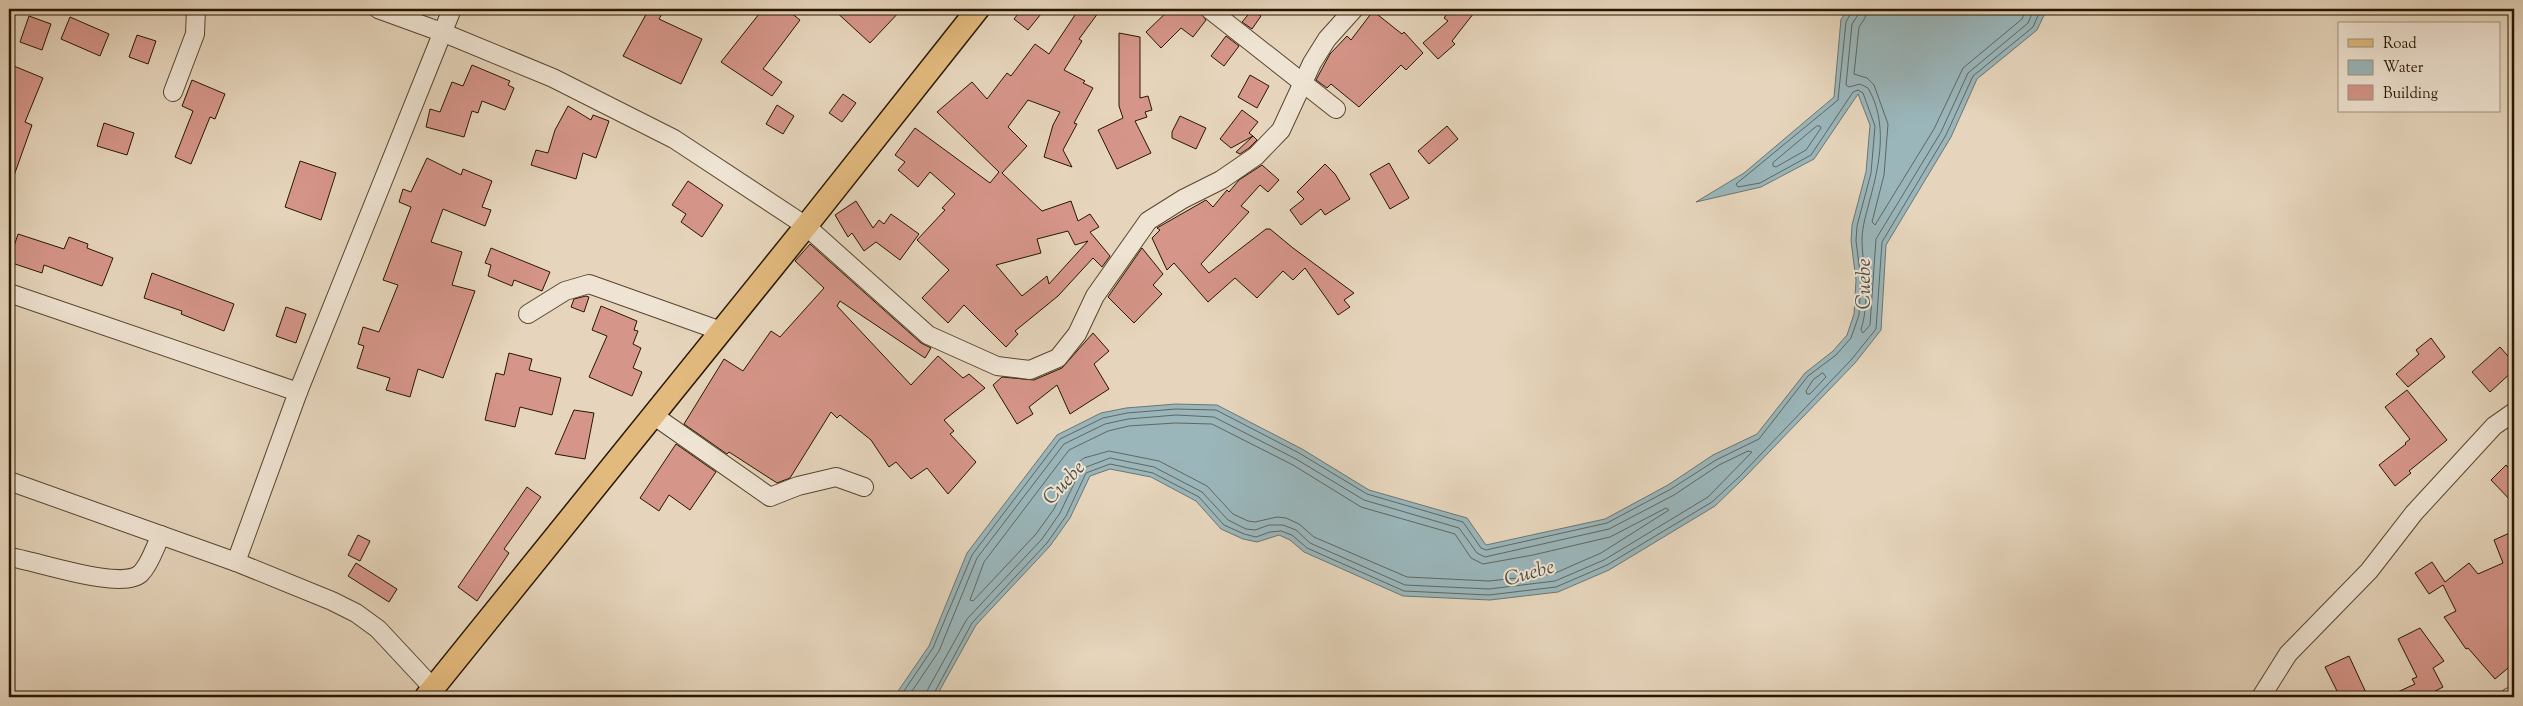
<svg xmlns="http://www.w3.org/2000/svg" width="2523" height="706" viewBox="0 0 2523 706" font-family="'Sorts Mill Goudy',serif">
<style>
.water{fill:#9ab6bb;stroke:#6c7671}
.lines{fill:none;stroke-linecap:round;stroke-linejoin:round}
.shore{stroke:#61665e;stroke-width:1}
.building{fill:#d59589;stroke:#281701;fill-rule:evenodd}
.minor-casing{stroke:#584630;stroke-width:20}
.major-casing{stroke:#281701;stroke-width:25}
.minor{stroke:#efe4d3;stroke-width:18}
.major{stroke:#e3ba7e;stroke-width:22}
.labels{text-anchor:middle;stroke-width:4;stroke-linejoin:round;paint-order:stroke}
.water-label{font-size:20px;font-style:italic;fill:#504f42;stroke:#efe4d3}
</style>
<rect width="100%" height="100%" fill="#e6d5bc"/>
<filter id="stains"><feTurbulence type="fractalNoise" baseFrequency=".004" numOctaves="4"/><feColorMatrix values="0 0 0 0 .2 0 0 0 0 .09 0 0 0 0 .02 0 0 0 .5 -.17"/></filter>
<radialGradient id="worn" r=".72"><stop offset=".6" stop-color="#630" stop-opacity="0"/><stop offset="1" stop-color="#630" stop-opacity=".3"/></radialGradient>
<!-- water -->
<polygon class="water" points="1849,9 2047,9 2037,30 1977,79 1951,137 1886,245 1881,330 1855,363 1743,479 1715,506 1609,570 1558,592 1490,600 1403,596 1304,552 1290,540 1279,535 1257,542 1243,539 1221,529 1196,501 1151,477 1110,469 1090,476 1070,518 1050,546 976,625 936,697 894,697 929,646 967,553 1057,435 1101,413 1126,408 1176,404 1217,405 1302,449 1369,490 1467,518 1486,545 1605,519 1668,485 1713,455 1757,434 1805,373 1833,351 1847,335 1854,314 1856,280 1851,241 1852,225 1866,172 1870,125 1858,94 1814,159 1761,187 1696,202 1744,173 1834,97 1841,19"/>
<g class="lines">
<!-- shore -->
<g class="shore">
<path d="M 1859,9 L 1858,15 L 1852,24 L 1846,85 L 1849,87 L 1860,84 L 1868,88 C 1888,122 1880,163 1870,199 C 1867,212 1862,226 1862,240 C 1863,274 1871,295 1861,330 L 1863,333 L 1870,325 L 1876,239 L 1941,132 L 1968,73 L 2028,23 L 2034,9"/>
<polyline points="1867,9 1865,18 1859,27 1854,74 1867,78 1874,85 1888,124 1884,175 1872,222 1875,225 1934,129 1963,68 2022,19 2026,9"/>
<polygon points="1817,126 1820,126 1821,128 1806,150 1776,167 1773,166 1773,163"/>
<polygon points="1823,373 1826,377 1810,394 1807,394 1806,391 1813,380"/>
<polygon points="1176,423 1212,424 1293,465 1361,507 1455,534 1471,558 1483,564 1533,555 1610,537 1666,508 1669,510 1601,553 1553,574 1489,581 1407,577 1314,537 1299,524 1286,518 1277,517 1255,522 1248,521 1233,514 1207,486 1159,461 1109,451 1084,458 1076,464 1054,509 1036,534 973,601 970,600 984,562 1069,450 1108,431 1129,426"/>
<polyline points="900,697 933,648 972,555 1060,439 1103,418 1127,413 1176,409 1216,410 1299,453 1367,494 1463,522 1481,548 1486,550 1607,523 1671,489 1716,460 1759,439 1808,376 1836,355 1851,338 1859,315 1861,280 1856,241 1857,226 1871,173 1875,126 1863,93 1858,90 1853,92 1811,155 1760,183 1738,187 1736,184 1838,100 1846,22 1853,9"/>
<polyline points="908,697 939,651 977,558 1064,444 1105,424 1128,419 1176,415 1214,417 1296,459 1364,500 1459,528 1477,553 1485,557 1609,529 1674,495 1719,465 1748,451 1752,452 1708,497 1604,560 1555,581 1489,589 1405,585 1310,543 1296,530 1283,525 1269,525 1255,530 1246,529 1228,520 1202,492 1154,467 1110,458 1081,469 1060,513 1042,539 967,619 928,689 926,697"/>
<polyline points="932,697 972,623 1047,543 1066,516 1086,473 1110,464 1153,473 1199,497 1224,525 1244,534 1256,537 1270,532 1281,531 1292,535 1307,548 1404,591 1489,595 1556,587 1607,565 1712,502 1740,476 1851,360 1876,329 1882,242 1946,135 1973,76 2033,27 2041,9"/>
</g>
</g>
<!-- building -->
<g class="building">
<polygon points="649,9 665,9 659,19 702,39 681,84 623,56"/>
<polygon points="763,9 786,9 800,20 763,69 782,82 772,96 721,62"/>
<polygon points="833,9 902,9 870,43"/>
<polygon points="1022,9 1045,9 1028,30 1014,19"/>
<path d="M 1079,9 L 1101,9 L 1079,39 L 1082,41 L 1064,70 L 1085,81 L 1083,83 L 1093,88 L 1074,123 L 1077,124 L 1063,150 L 1072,167 L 1044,157 L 1053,125 L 1060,112 L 1028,100 L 1008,127 L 1027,146 L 1002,173 L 1042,211 L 1071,201 L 1078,221 L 1090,214 L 1099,227 L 1090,232 L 1110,256 L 1102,267 L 1093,258 L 1058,296 L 1015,331 L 1018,334 L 1006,347 L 964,305 L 948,323 L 922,298 L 949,270 L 917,240 L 945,210 L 942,208 L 955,194 L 930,172 L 918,187 L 898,170 L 905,162 L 895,155 L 915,128 L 990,183 L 999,172 L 937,112 L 972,82 L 987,99 L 1007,73 L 1011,76 L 1035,44 L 1049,54 ZM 1068,231 L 1075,245 L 1088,241 L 1049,284 L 1047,276 L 1022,296 L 996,265 L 1041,253 L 1037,239 Z"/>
<polygon points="1170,9 1198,9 1206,20 1193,37 1181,28 1161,48 1146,32"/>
<polygon points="1253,9 1261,16 1252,29 1242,22"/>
<polygon points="1451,9 1477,9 1452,41 1455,44 1438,59 1423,43 1448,21 1444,18"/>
<polygon points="1373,11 1402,34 1404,32 1423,53 1406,70 1401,65 1359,107 1331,84 1327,88 1316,80 1330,54 1347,36 1351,40"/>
<polygon points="29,16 51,24 42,50 20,42"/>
<polygon points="70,17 109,34 100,56 61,39"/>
<polygon points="1119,33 1140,37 1140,98 1148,96 1152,110 1145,112 1147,117 1135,121 1151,153 1117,169 1098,130 1123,118 1119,106"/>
<polygon points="137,35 156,41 148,64 129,57"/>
<polygon points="1226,36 1239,46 1224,66 1211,56"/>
<polygon points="9,64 43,78 25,122 32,125 11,184 9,183"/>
<polygon points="472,65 510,81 508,85 514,88 505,110 482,101 478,113 472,111 464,137 426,127 430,109 440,112 452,82 463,86"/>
<polygon points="1250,75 1269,86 1257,108 1238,97"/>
<polygon points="192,80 225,94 215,119 210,117 191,164 175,157 193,111 182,106"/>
<polygon points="843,94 856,103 842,122 829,113"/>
<polygon points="777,105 794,116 783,134 766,124"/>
<polygon points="568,106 591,120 593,115 609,121 596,158 583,153 576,179 531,165 536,150 548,153 555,130"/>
<polygon points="1242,110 1258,122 1249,133 1253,136 1231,148 1220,139"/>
<polygon points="1180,116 1206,128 1196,149 1172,138 1172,132"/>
<polygon points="104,123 134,133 127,155 97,146"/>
<polygon points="1447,126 1458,139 1429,164 1418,151"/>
<polygon points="1253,136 1257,140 1249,148 1240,154 1236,152"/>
<polygon points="427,158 461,175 463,169 492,181 482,207 491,210 485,226 443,209 431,242 462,252 452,285 475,291 443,378 418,369 410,397 386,390 390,378 357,368 364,346 358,344 363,327 379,332 398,285 383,280 411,207 399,202 403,189 411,192"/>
<polygon points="300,161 336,173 321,220 285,207"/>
<polygon points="1389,163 1409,198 1390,209 1370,174"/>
<polygon points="1325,164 1335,174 1350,199 1325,215 1321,209 1301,225 1290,210 1304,199 1297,192"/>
<polygon points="1262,165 1279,180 1268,192 1260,185 1241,206 1249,212 1201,264 1209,273 1266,229 1270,229 1293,248 1354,293 1344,300 1350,307 1338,315 1305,268 1293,280 1283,271 1257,298 1235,278 1208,302 1174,263 1167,270 1152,238 1160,230 1157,228 1206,200 1213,207 1227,190 1229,192 1239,180"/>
<polygon points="688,181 723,205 702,237 681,222 686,214 672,205"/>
<polygon points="856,201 873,228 879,220 884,224 891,214 919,234 900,260 876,242 864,251 852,233 848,237 835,215"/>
<polygon points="18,234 64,249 69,237 88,244 87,248 113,258 102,286 44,265 42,273 9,262"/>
<polygon points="810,244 921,343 931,348 925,358 840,301 837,306 911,385 938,356 963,378 969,374 985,388 944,420 954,431 950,434 976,462 948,494 927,468 911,479 896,462 889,467 871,440 840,415 837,418 831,412 790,478 777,483 729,452 727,454 684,424 724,359 743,371 771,331 780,337 824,288 795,261"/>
<polygon points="491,248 550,272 542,291 514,280 512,286 488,276 491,265 485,263"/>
<polygon points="1142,248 1163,274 1153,285 1162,294 1134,323 1108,297"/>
<polygon points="152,273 234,304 224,331 181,314 182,311 144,298"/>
<polygon points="586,296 589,297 584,312 571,307 574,299"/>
<polygon points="601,306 637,321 634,330 638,331 633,344 641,348 633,368 642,372 632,396 589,377 607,336 592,330"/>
<polygon points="286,307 306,314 296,343 276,336"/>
<polygon points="1093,333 1109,351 1094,364 1109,389 1070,414 1057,385 1029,407 1033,414 1017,424 993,385 1002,377 1034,380 1062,368"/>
<polygon points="2431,338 2445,357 2408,387 2396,374 2419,354 2416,350"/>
<polygon points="2500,347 2514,363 2514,370 2490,392 2472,372"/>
<polygon points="509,353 532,359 529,370 561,378 552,415 520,407 515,427 485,420 496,373 504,375"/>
<polygon points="2407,390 2447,440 2409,471 2411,473 2395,486 2379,465 2406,444 2405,443 2410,439 2385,407"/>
<polygon points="574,410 594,413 585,459 555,454"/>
<polygon points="676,444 716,472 690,510 669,495 659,511 640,498"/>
<polygon points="2506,465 2514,474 2514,504 2491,480"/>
<polygon points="527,487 541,497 504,549 509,553 477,601 458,587"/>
<polygon points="2514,531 2514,598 2508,600 2514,612 2514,663 2495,679 2468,648 2466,649 2444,617 2456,611 2443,585 2429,594 2415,573 2432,562 2445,582 2469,563 2478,574 2503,563 2494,540"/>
<polygon points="358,535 370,541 360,561 348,555"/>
<polygon points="356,563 397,589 389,602 348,576"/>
<polygon points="2420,628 2444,661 2433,668 2443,687 2424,697 2387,697 2415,684 2412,679 2417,677 2398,639"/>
<polygon points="2349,656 2368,697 2340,697 2325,667"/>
</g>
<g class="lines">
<defs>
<g id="minor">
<polyline points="378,9 444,33 553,78 674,139 806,226 928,335 997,366 1030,370 1058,358 1077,334 1095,296 1148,221 1183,199 1221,180 1256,156 1281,130 1312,63 1327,39 1354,9"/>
<polyline points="1209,9 1336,109"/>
<polyline points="173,92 195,34 196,9"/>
<polyline points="9,293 298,392"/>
<polyline points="528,314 565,291 589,284 721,331"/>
<polyline points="653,415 770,497 798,486 836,477 864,487"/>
<polyline points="9,481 236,562 332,601 356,613 378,629 433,688"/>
<path d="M 9,557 C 34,560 123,592 141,573 C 150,564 155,547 161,535"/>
<polyline points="236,562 298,392 452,9"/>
<polyline points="2261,697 2288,654 2369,571 2414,513 2494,426 2514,412"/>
<polyline points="2510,697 2514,696"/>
</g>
<polyline id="major" points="426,697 806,226 978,9"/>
</defs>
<!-- minor casing -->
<use href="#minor" class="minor-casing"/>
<!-- major casing -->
<use href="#major" class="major-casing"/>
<!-- minor -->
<use href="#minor" class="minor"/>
<!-- major -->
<use href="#major" class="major"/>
</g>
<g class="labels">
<!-- water labels -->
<g class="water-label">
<text transform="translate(1863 284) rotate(-90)" y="7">Cuebe</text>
<text transform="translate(1063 482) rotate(-47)" y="7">Cuebe</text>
<text transform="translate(1529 572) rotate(-16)" y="7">Cuebe</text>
</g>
</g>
<!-- margin -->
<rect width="2523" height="706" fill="none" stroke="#e6d5bc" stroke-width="30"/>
<rect x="10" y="10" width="2503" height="686" fill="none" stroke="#281701" stroke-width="2.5"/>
<rect x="15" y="15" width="2493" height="676" fill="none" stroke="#281701"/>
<!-- legend -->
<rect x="2338" y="22" width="162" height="90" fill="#efe4d3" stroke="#9f927f"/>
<rect x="2348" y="39" width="25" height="8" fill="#e3ba7e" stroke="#9f927f"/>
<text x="2383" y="48" font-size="15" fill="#281701">Road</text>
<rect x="2348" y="60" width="25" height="15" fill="#9ab6bb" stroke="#9f927f"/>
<text x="2383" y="72" font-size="15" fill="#281701">Water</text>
<rect x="2348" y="85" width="25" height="15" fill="#d59589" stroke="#9f927f"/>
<text x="2383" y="98" font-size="15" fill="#281701">Building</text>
<rect width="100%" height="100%" filter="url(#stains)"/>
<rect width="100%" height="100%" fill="url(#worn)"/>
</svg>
